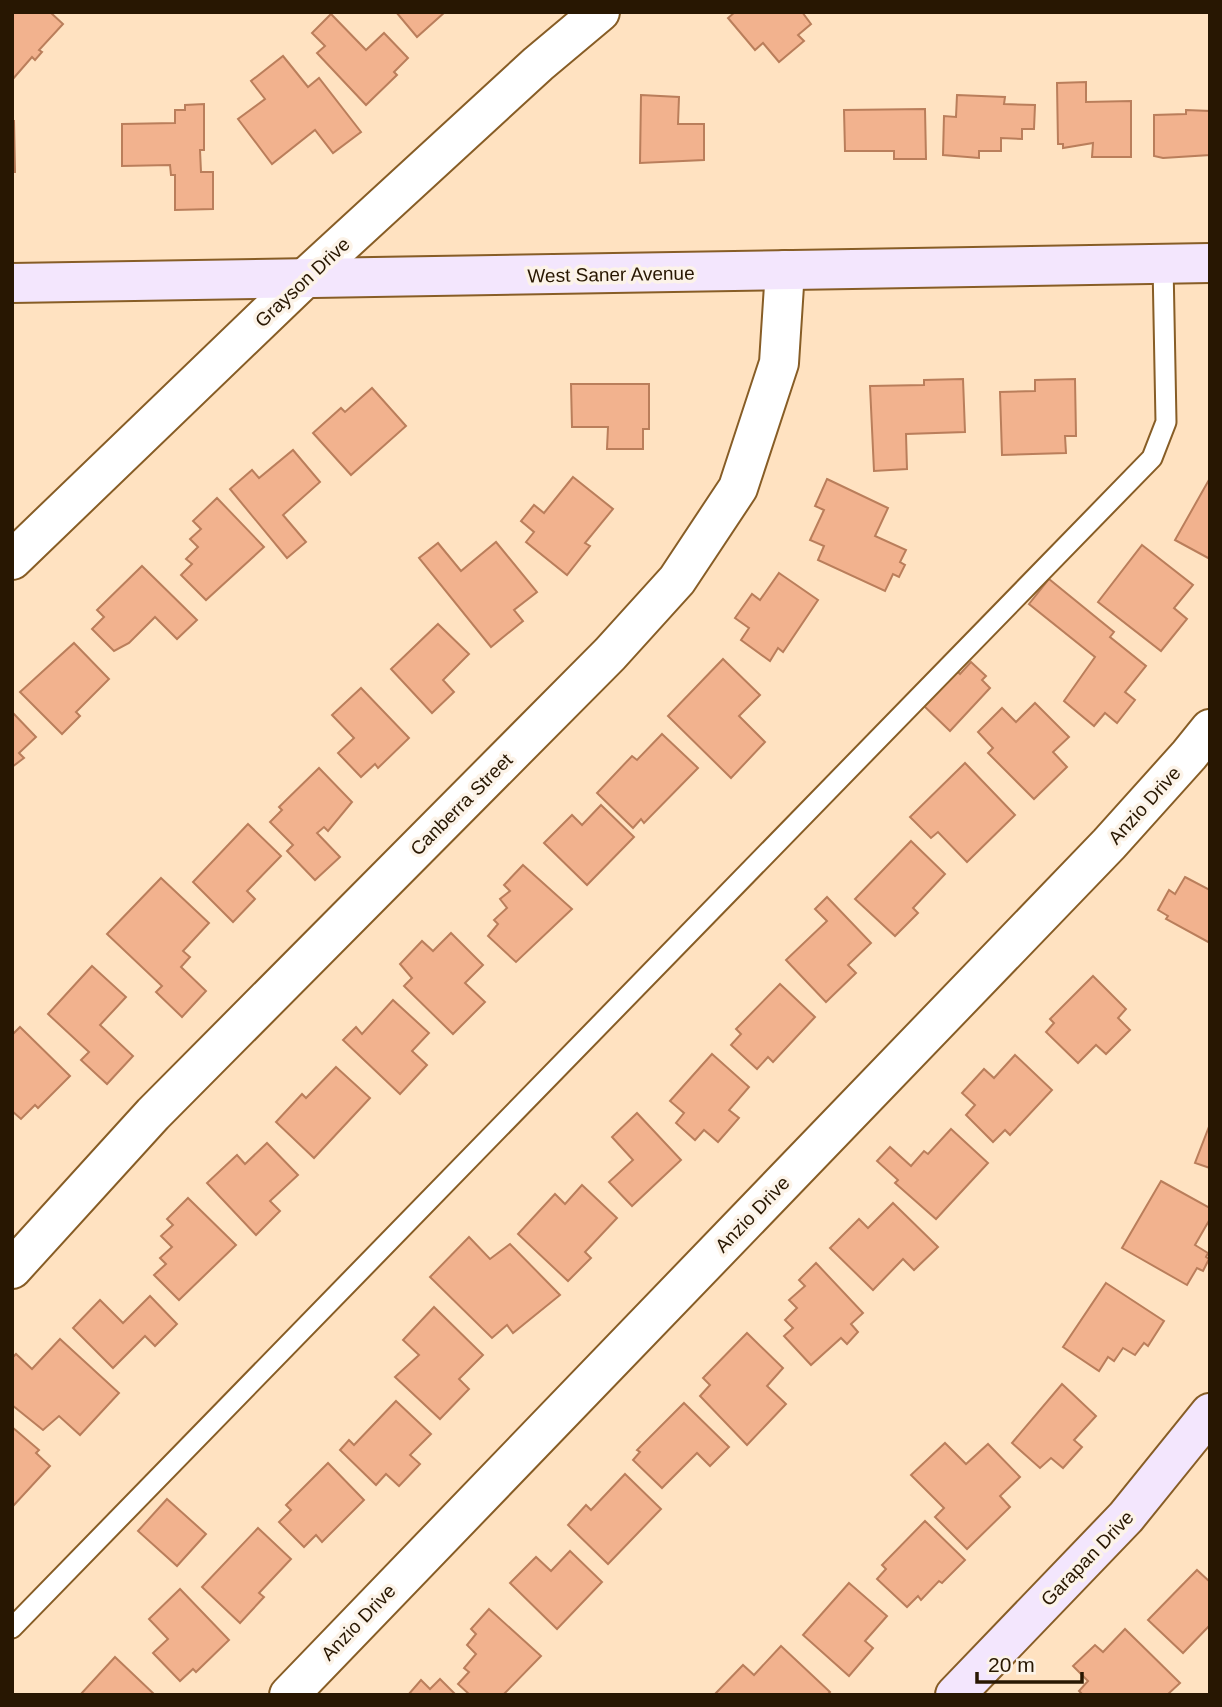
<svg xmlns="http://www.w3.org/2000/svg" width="1222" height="1707" viewBox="0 0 1222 1707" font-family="Arial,sans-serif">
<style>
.building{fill:#f2b28e;stroke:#ba7e5b;stroke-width:2}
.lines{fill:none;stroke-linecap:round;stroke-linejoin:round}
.lane-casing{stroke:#875d26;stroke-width:23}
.street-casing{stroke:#875d26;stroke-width:42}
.secondary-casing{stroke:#875d26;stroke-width:42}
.lane{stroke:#fff;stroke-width:19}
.street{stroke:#fff;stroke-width:38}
.secondary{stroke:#f3e6fd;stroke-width:38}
.labels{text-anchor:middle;stroke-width:7;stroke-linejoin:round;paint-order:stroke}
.street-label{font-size:19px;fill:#281702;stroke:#fcf3e8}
</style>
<rect width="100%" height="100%" fill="#ffe2c1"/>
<!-- building -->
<g class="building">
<polygon points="50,12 63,24 39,50 42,52 35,60 32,57 12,80 12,13"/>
<polygon points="396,12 445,12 417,37"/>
<polygon points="735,12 802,12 811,24 798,35 804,41 779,62 763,43 755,50 728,18"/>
<polygon points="331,14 366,50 384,33 408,58 394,72 397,75 366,105 317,53 325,46 312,33"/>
<polygon points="283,56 308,87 319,78 361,132 333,153 315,130 272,164 238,119 265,99 251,81"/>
<polygon points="1086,82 1086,102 1131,101 1131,157 1092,157 1093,143 1063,148 1063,144 1058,144 1057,83"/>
<polygon points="641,95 679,97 678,124 704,124 704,160 640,163"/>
<polygon points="957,95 1005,97 1004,104 1035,105 1034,129 1022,129 1022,139 1001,138 1001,151 979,151 979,158 943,155 944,116 956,117"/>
<polygon points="204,104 204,150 200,150 201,172 213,172 213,209 175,210 175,175 171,175 170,165 122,166 122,124 175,123 175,110 185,110 185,105"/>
<polygon points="925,109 926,159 894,159 894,151 845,151 844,110"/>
<polygon points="1186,110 1210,111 1210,155 1163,158 1154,156 1154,115 1186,114"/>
<polygon points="12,121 14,121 15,172 12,172"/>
<polygon points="963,379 965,432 906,434 907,469 874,471 870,386 924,385 924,380"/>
<polygon points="1075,379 1076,436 1065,436 1066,453 1002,455 1000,392 1035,391 1035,380"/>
<polygon points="571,384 649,384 649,429 643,429 643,449 607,449 608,427 572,427"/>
<polygon points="372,388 406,426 351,475 313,433 341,408 345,412"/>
<polygon points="293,450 320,482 283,515 306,542 287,558 230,489 252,470 259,478"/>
<polygon points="573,477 613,509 585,543 590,546 567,575 526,542 534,532 521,521 534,505 544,513"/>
<polygon points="1210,478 1210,559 1175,540"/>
<polygon points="827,479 888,508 875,536 906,550 900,562 905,565 899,577 893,574 885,591 818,560 824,546 810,540 824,510 815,506"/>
<polygon points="217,498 264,547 206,600 181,575 192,564 186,559 198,547 190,539 201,529 193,521"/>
<polygon points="496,542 537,592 514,610 523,621 491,647 419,558 438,543 461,571"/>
<polygon points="1142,545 1193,585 1174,608 1187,619 1161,651 1098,602"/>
<polygon points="142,566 197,620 177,639 155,617 129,643 114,651 92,629 104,617 97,610"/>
<polygon points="779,573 818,600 783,652 778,648 770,661 741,640 749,628 735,618 752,594 760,600"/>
<polygon points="1049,579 1114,632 1110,637 1146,666 1125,692 1135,700 1117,723 1105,713 1094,726 1064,701 1095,657 1029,604"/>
<polygon points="438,624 469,654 443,680 454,692 432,713 391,669"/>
<polygon points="74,643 109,679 76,712 80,716 62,734 20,692"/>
<polygon points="723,659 760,695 739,716 765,742 731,778 668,716"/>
<polygon points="971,662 986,676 982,680 990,688 950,731 923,705 956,670 960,674"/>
<polygon points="361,688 409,738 378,768 375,764 361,777 338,753 354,738 332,715"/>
<polygon points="1035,703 1069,737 1053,752 1067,767 1034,799 988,753 993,748 978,732 1002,708 1016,722"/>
<polygon points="13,713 36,737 19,753 24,758 12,767"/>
<polygon points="662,734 698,768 644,823 641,819 633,828 597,793 632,756 637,760"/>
<polygon points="965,763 1015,815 967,862 938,832 931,838 910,817"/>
<polygon points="319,768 352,802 328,831 324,827 317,833 340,857 315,880 287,851 293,845 270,822 282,810 279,807"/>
<polygon points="601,805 634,837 587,885 544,843 572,815 582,825"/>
<polygon points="248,824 281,856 247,891 255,899 233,922 193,882"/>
<polygon points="911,841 945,874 913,908 918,913 895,936 855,899"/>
<polygon points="523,865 572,909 516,962 488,936 498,924 494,920 507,908 500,899 510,891 504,885"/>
<polygon points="1185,877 1210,890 1210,943 1166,919 1168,916 1158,910 1169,890 1175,894"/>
<polygon points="161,878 209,923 183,951 190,957 181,967 206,991 182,1017 156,992 162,986 107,934"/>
<polygon points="827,897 871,943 848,965 856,973 826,1002 786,960 827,921 815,909"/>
<polygon points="451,933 483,965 465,983 485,1002 453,1034 404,986 412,978 400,964 422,941 433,951"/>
<polygon points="92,966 126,997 100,1025 133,1056 107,1084 81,1060 89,1052 48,1014"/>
<polygon points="1093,976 1126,1009 1118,1018 1130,1030 1106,1054 1096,1045 1078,1063 1046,1032 1054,1023 1050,1019"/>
<polygon points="780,984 815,1017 773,1062 768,1057 757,1069 731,1045 741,1034 736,1029"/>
<polygon points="393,1000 429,1033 412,1051 427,1065 400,1094 343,1040 356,1027 362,1034"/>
<polygon points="20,1027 70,1076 38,1108 35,1105 21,1119 12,1111 12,1035"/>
<polygon points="712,1054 749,1087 729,1110 739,1118 718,1142 704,1130 695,1140 676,1123 684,1113 670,1101"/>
<polygon points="1015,1055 1052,1090 1010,1135 1005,1130 993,1142 966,1115 975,1105 962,1093 984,1069 994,1078"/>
<polygon points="336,1067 370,1098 314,1158 276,1122 302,1094 306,1098"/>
<polygon points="637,1113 681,1160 632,1206 609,1182 633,1160 612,1137"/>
<polygon points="1210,1124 1210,1168 1195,1163"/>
<polygon points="951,1129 988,1163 936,1219 895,1183 898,1180 877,1161 890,1147 911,1166 924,1151 928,1154"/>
<polygon points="267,1143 298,1175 270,1201 280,1211 256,1235 207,1183 237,1155 245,1164"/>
<polygon points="1161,1181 1210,1208 1210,1219 1195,1245 1208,1253 1206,1257 1209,1259 1203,1271 1197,1268 1187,1285 1122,1248"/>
<polygon points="582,1185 617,1218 585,1252 591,1258 568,1281 518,1234 555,1194 565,1204"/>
<polygon points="188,1198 236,1245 179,1300 154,1275 166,1264 160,1258 172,1247 161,1236 173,1225 167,1219"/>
<polygon points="893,1203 938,1247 914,1270 903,1259 873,1290 830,1248 859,1219 868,1228"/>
<polygon points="469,1237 490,1259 510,1244 560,1295 513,1333 507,1325 492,1338 430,1277"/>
<polygon points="816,1263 863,1313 851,1324 858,1332 847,1344 841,1338 811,1365 784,1336 793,1328 785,1320 797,1308 789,1300 805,1286 799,1280"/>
<polygon points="1106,1283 1164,1321 1148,1346 1144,1343 1135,1355 1123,1348 1114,1361 1108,1357 1099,1371 1063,1347"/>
<polygon points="150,1296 177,1324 155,1346 145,1336 113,1368 73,1328 100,1300 123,1323"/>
<polygon points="434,1307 483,1355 459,1379 469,1389 440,1419 395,1377 419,1355 403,1340"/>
<polygon points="747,1333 783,1368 767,1386 786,1404 747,1445 700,1396 710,1385 703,1378"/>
<polygon points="60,1339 119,1393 80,1435 59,1416 43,1430 12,1405 12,1358 16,1354 32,1369"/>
<polygon points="1062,1384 1096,1416 1074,1440 1082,1447 1063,1468 1051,1458 1040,1468 1012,1443"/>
<polygon points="396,1401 431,1434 410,1455 420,1464 399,1486 386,1474 376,1485 340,1450 349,1440 354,1445"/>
<polygon points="684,1403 729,1447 710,1466 697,1453 662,1488 633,1460 640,1452 637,1450"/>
<polygon points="12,1427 39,1450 36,1453 50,1466 14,1505 12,1503"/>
<polygon points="945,1443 966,1464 988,1444 1020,1477 1000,1496 1010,1507 967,1549 935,1517 944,1508 911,1475"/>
<polygon points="328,1463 364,1500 322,1542 316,1535 304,1547 279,1522 291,1510 286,1505"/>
<polygon points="625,1474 661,1509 608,1564 568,1525 586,1505 591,1510"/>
<polygon points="167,1499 206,1534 177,1566 138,1531"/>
<polygon points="925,1521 965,1560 942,1583 939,1581 921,1600 918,1596 907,1607 877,1579 886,1569 882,1565"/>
<polygon points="258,1528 291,1559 259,1593 264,1597 240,1623 202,1587"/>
<polygon points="570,1551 602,1582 557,1629 510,1583 536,1557 551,1571"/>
<polygon points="1197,1570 1210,1582 1210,1625 1183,1653 1148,1620"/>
<polygon points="849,1583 887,1616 865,1641 873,1648 849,1676 803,1635"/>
<polygon points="180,1589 229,1640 196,1672 193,1669 180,1681 153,1653 168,1639 149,1619"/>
<polygon points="489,1609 541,1656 503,1695 470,1695 458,1684 469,1672 464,1668 476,1654 467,1645 476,1634 471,1629"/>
<polygon points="1125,1629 1180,1683 1167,1695 1083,1695 1079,1691 1088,1681 1073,1666 1095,1645 1103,1652"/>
<polygon points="781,1646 830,1692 827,1695 714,1695 743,1665 754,1675"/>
<polygon points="115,1657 155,1695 80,1695"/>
<polygon points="440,1679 456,1695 408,1695 421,1680 430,1689"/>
</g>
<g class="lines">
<defs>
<polyline id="lane" points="12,1628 1152,458 1166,422 1163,264"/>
<g id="street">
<polyline points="12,560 304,279 538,64 600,12"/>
<polyline points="12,1269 153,1114 610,654 677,580 738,488 779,363 785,270"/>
<polyline points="289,1695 1109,844 1189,755 1210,729"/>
</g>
<g id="secondary">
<polyline points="12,283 1210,263"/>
<polyline points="955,1695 1126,1517 1210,1413"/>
</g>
</defs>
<!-- lane casing -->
<use href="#lane" class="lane-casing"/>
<!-- street casing -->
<use href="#street" class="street-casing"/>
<!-- secondary casing -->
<use href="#secondary" class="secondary-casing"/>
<!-- lane -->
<use href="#lane" class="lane"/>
<!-- street -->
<use href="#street" class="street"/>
<!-- secondary -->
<use href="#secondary" class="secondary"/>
</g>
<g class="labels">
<!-- street labels -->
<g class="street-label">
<text transform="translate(611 274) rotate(-1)" y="7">West Saner Avenue</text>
<text transform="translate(302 282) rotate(-43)" y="7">Grayson Drive</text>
<text transform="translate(461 804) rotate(-45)" y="7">Canberra Street</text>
<text transform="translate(1144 805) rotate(-48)" y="7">Anzio Drive</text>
<text transform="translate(752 1214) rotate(-46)" y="7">Anzio Drive</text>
<text transform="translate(1087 1558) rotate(-46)" y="7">Garapan Drive</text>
<text transform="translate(358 1622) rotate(-46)" y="7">Anzio Drive</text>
</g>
</g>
<!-- border -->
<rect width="1222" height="1707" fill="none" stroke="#281702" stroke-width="28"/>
<!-- scale -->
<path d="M977 1672v10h105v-10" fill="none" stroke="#281702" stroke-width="3.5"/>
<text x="988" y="1672" font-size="21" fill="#281702" stroke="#fcf3e8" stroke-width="5" paint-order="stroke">20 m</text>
</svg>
